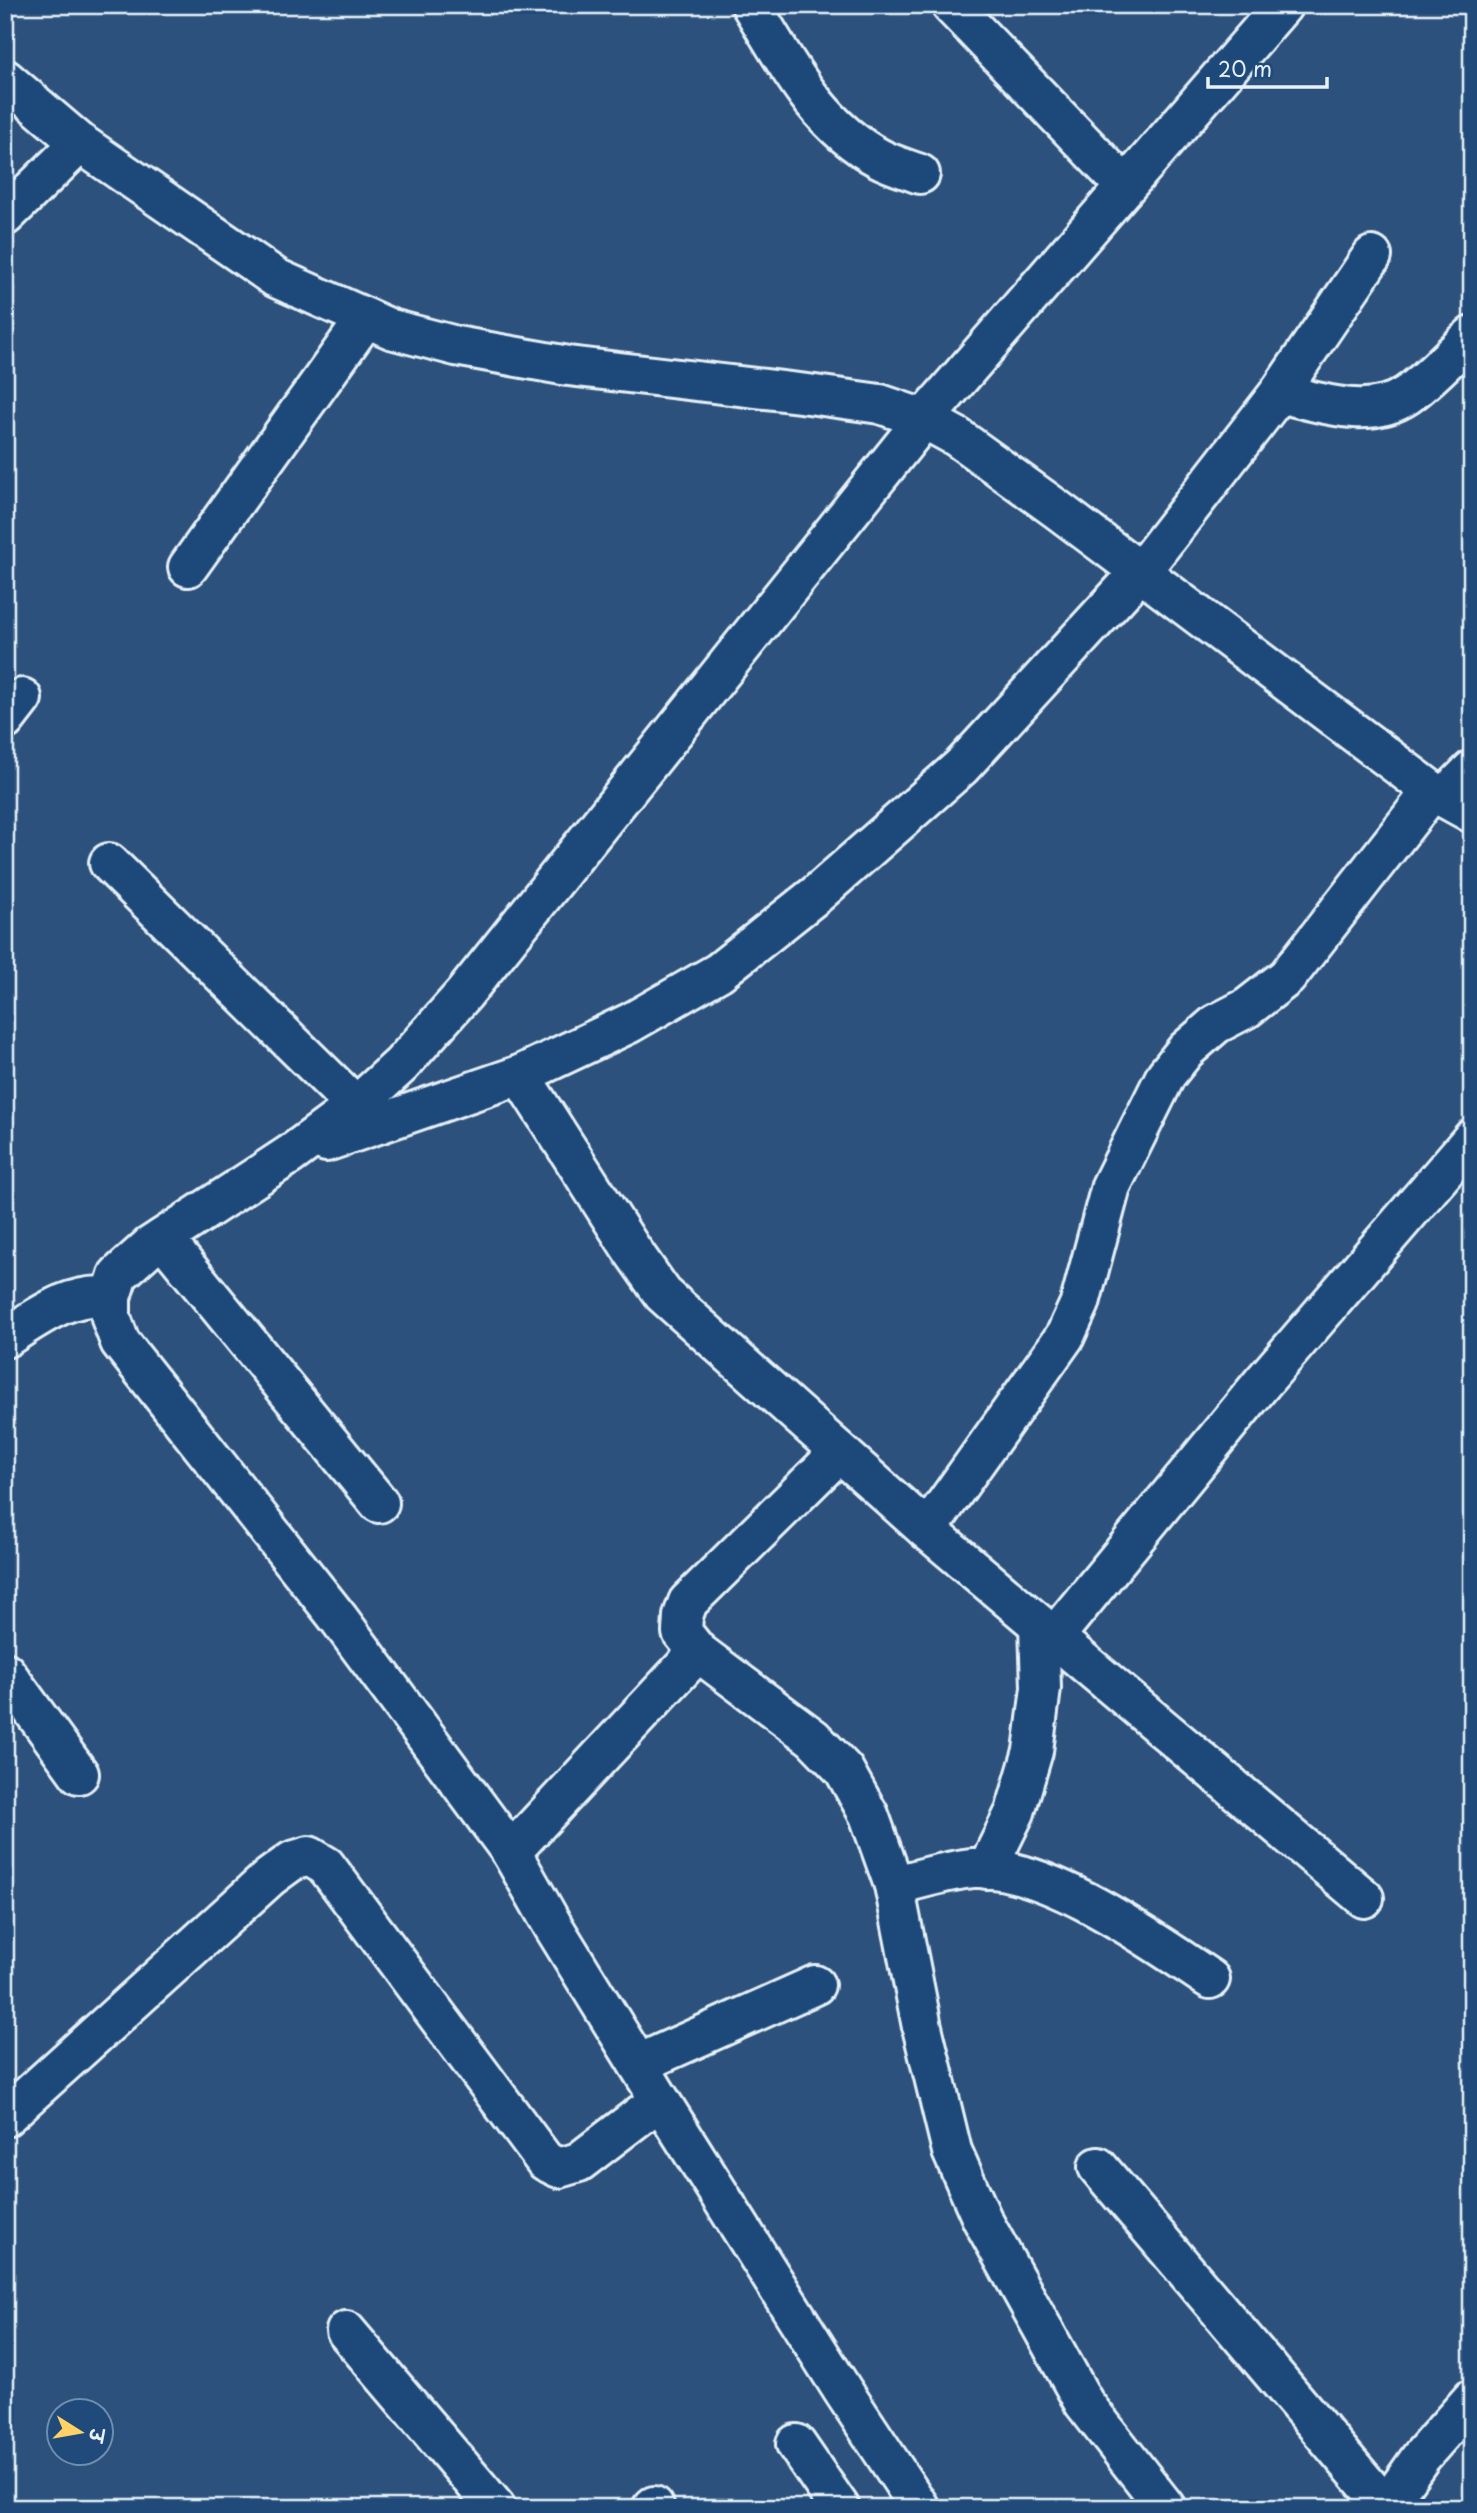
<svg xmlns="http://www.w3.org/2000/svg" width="1477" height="2513" viewBox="0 0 1477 2513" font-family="'Playpen Sans','Playpen Sans Deva',sans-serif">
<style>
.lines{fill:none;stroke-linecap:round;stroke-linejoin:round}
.minor-casing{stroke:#e8f1f8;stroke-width:44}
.minor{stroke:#1f4a7a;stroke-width:38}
</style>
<rect width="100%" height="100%" fill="#2c517c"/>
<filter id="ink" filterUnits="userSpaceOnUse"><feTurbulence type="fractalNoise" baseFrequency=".0143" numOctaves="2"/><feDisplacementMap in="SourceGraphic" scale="14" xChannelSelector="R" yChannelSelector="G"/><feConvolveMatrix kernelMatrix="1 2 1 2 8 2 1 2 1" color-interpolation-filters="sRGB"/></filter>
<g filter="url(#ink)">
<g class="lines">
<defs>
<g id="minor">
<path d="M 751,5 C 786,62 818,126 879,158 C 892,165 907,169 920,174"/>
<polyline points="951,5 1125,186"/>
<polyline points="5,79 80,143 276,278 391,329 456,346 568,366 808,394 880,404 924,419 957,437 1058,510 1432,791 1472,813"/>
<polyline points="5,216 80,143"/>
<path d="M 1279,393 C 1319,402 1369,421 1407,395 C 1430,379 1451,355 1472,336"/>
<polyline points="188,567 366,318"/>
<polyline points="5,720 22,698"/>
<polyline points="1445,797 1472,770"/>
<polyline points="109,863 356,1106"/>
<polyline points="520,1075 632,1250 663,1294 927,1530 1364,1898"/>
<polyline points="326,1142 520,1075 630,1023 719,972 817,894 961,767 1141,571 1279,393 1372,256"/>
<polyline points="163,1238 379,1503"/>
<path d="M 5,1338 C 38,1317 71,1291 111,1297"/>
<polyline points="839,1453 688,1602 683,1616 682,1632 698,1652 813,1738 844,1770 869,1815 894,1885 922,2027 952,2151 982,2219 1084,2403 1166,2508"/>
<polyline points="927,1530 1065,1336 1080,1303 1111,1186 1166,1075 1186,1050 1216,1024 1247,1008 1287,977 1432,791"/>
<polyline points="1054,1637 1262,1383 1472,1139"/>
<polyline points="5,1672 79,1774"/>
<polyline points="511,1852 698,1652"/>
<polyline points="987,1869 1015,1812 1033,1751 1041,1688 1039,1625"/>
<path d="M 894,1885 C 919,1880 947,1870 973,1868 C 1047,1865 1150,1939 1210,1979"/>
<polyline points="638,2064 815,1985"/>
<polyline points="5,2117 270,1877 292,1861 309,1856 326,1866 545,2161 559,2168 579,2162 660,2100"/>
<polyline points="1098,2167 1386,2507"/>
<polyline points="346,2331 496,2508"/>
<polyline points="796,2444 840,2508"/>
<polyline points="652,2508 654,2506"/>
<polyline points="920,2508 843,2391 660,2100 553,1926 511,1852 339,1619 120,1342 111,1318 111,1297 118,1275 149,1247 291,1154 356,1106 401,1065 464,994 924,419 1283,5"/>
<polyline points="1385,2508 1421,2457 1472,2399"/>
</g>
</defs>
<!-- minor casing -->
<use href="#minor" class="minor-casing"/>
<!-- minor -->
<use href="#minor" class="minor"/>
</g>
</g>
<!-- margin -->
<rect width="1477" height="2513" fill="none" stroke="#1f4a7a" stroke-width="28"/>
<rect x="14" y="14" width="1449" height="2485" fill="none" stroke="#e8f1f8" stroke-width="2.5" filter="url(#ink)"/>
<!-- north arrow -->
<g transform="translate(80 2432) rotate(101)"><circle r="33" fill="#1f4a7a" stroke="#6f8dac" stroke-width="2"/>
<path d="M0-5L12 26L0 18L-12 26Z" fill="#ffd166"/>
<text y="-10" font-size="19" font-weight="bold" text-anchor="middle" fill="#e8f1f8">उ</text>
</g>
<!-- scale -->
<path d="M1208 77v10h119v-10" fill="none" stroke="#e8f1f8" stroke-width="3.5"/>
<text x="1218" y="77" font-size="21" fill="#e8f1f8" stroke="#1f4a7a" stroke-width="5" paint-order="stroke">20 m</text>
</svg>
